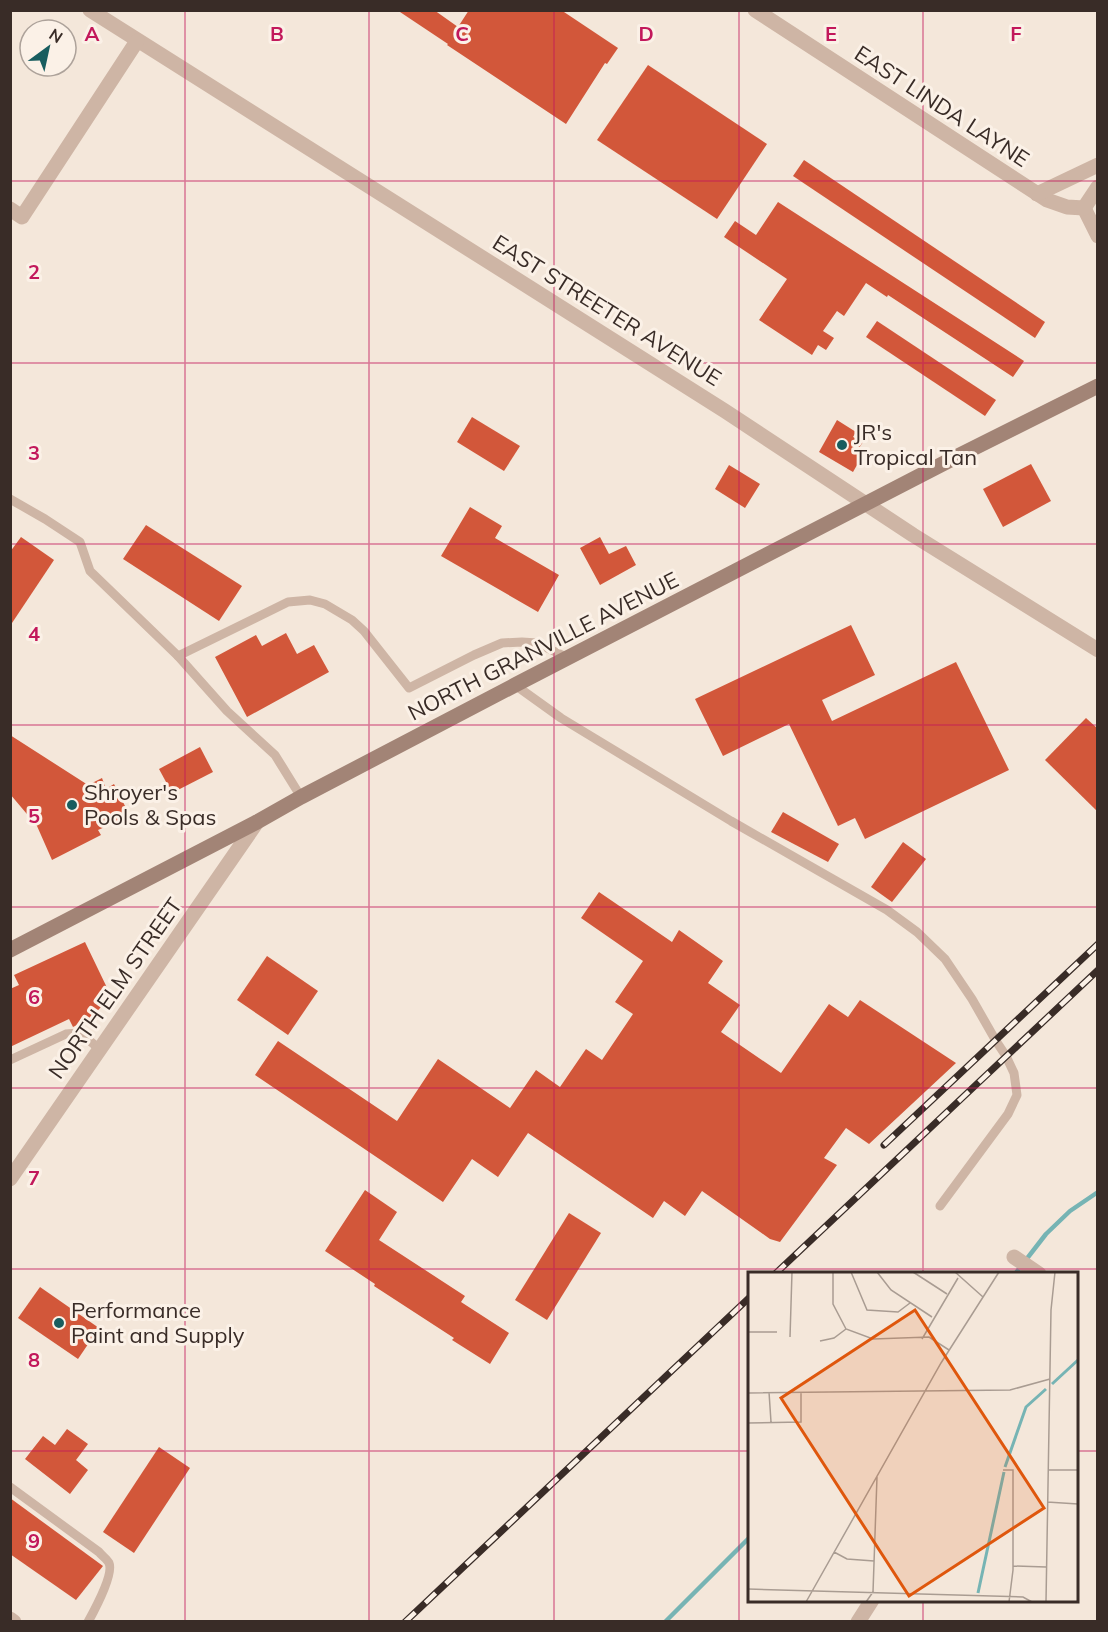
<svg xmlns="http://www.w3.org/2000/svg" width="1108" height="1632" viewBox="0 0 1108 1632" font-family="Mulish,sans-serif">
<style>
.lines{fill:none;stroke-linecap:round;stroke-linejoin:round}
.stream{stroke:#76b4b4;stroke-width:4.5}
.building{fill:#d2573a}
.service{stroke:#ceb5a5;stroke-width:9}
.minor{stroke:#ceb5a5;stroke-width:15}
.tertiary{stroke:#ceb5a5;stroke-width:15}
.secondary{stroke:#a28476;stroke-width:15}
.rail-casing{stroke:#392c27;stroke-width:7}
.rail{stroke:#fbf1e7;stroke-width:4.5;stroke-dasharray:14;stroke-linecap:butt}
.grid{fill:none;stroke:#c2185b;stroke-width:1.5;stroke-opacity:0.55}
.poi-dot{fill:#185d5f;stroke:#fbf1e7;stroke-width:2}
.labels{text-anchor:middle;stroke-width:6;stroke-linejoin:round;paint-order:stroke}
.street-label{font-size:22px;fill:#392c27;stroke:#fbf1e7}
.poi-label{font-size:22px;fill:#392c27;stroke:#fbf1e7;text-anchor:start}
.inset-river{fill:none;stroke:#76b4b4;stroke-width:3}
.inset-road{fill:none;stroke:#a99c92;stroke-width:1.5}
.view{fill:#df570d;fill-opacity:0.15;stroke:#df570d;stroke-width:3}
.inset-edge{fill:none;stroke:#392c27;stroke-width:3}
.grid-label{font-size:20px;text-anchor:middle;font-weight:bold;fill:#c2185b;stroke:#fbf1e7;stroke-width:6;stroke-linejoin:round;paint-order:stroke}
</style>
<rect width="100%" height="100%" fill="#f4e7da"/>
<g class="lines">
<!-- stream -->
<g class="stream">
<polyline points="1015,1274 1046,1234 1070,1211 1098,1192"/>
<polyline points="665,1622 750,1537"/>
</g>
</g>
<!-- building -->
<g class="building">
<polygon points="397,10 434,10 458,27 469,10 561,10 618,48 607,64 605,63 566,124 447,45 448,44"/>
<polygon points="648,65 767,144 717,219 597,140"/>
<polygon points="804,160 1045,322 1035,338 793,176"/>
<polygon points="778,202 1024,361 1013,377 888,295 887,297 866,283 844,316 837,311 823,331 834,338 826,350 818,345 812,355 759,320 787,279 724,237 735,221 756,235"/>
<polygon points="877,321 996,400 985,416 866,337"/>
<polygon points="472,417 520,446 504,471 457,442"/>
<polygon points="837,420 856,432 853,437 863,442 859,448 865,451 853,472 819,452"/>
<polygon points="1031,464 1051,501 1003,527 983,489"/>
<polygon points="729,465 760,484 745,508 715,489"/>
<polygon points="470,507 502,526 495,538 559,575 538,612 441,556"/>
<polygon points="146,525 242,586 219,621 123,559"/>
<polygon points="21,537 54,560 10,626 10,552"/>
<polygon points="600,537 609,554 626,546 636,565 600,585 580,548"/>
<polygon points="851,625 875,675 822,700 832,721 956,662 1009,770 865,839 855,818 838,826 789,724 723,756 695,699"/>
<polygon points="286,633 297,654 314,645 329,672 247,717 215,657 256,635 262,646"/>
<polygon points="1086,718 1098,729 1098,812 1045,760"/>
<polygon points="10,735 88,785 102,778 106,789 114,784 130,816 98,830 101,835 52,860 37,826 10,794"/>
<polygon points="200,747 213,772 172,793 159,769"/>
<polygon points="783,812 839,844 828,862 771,832"/>
<polygon points="903,842 926,859 892,902 871,887"/>
<polygon points="599,892 672,942 679,930 723,961 708,983 740,1005 721,1032 781,1073 829,1004 848,1017 860,1000 956,1063 869,1144 846,1128 824,1158 837,1165 780,1242 770,1239 702,1191 685,1216 664,1201 653,1218 528,1133 498,1177 472,1159 443,1202 255,1075 278,1041 397,1121 438,1059 510,1108 536,1070 560,1087 586,1049 602,1060 633,1014 615,1002 643,961 581,918"/>
<polygon points="85,942 111,996 91,1018 73,1027 69,1019 10,1047 10,989 19,985 14,975"/>
<polygon points="267,956 318,991 288,1035 237,1000"/>
<polygon points="365,1190 397,1212 379,1240 465,1296 461,1302 509,1333 490,1364 452,1340 454,1338 374,1286 375,1284 325,1251"/>
<polygon points="569,1213 601,1233 547,1320 515,1300"/>
<polygon points="40,1287 99,1328 78,1359 18,1318"/>
<polygon points="67,1429 88,1444 76,1460 88,1470 70,1494 25,1459 43,1436 55,1445"/>
<polygon points="159,1447 190,1468 134,1553 103,1532"/>
<polygon points="10,1498 103,1566 76,1600 10,1554"/>
</g>
<g class="lines">
<!-- service -->
<g class="service">
<polyline points="10,499 45,519 80,542 90,571 178,656 227,711 275,755 301,797"/>
<polyline points="178,656 288,602 310,600 325,604 352,620 364,631 409,688 474,655 502,643 522,642 537,643 568,658"/>
<polyline points="515,685 561,718 731,821 887,910 917,932 945,959 972,999 996,1041 1006,1056 1014,1073 1017,1095 1008,1114 940,1206"/>
<path d="M 10,1060 L 66,1034 C 81,1031 89,1040 100,1050"/>
<path d="M 10,1487 L 99,1552 C 102,1556 107,1559 109,1563 C 114,1574 94,1611 88,1622"/>
</g>
<!-- minor -->
<g class="minor">
<polyline points="90,10 725,411 913,535 1098,650"/>
<polyline points="755,10 1047,200 1067,207 1084,208 1098,236"/>
<polyline points="1037,194 1098,165"/>
<polyline points="1084,208 1098,187"/>
<polyline points="10,209 22,217 137,41"/>
<polyline points="10,1179 257,822"/>
<polyline points="1014,1257 1039,1274"/>
<polyline points="858,1622 872,1600"/>
</g>
<!-- tertiary -->
<polyline class="tertiary" points="10,1619 14,1622"/>
<!-- secondary -->
<polyline class="secondary" points="10,950 257,822 301,797 515,685 956,457 1098,386"/>
<defs>
<g id="rail">
<polyline points="884,1145 1098,944"/>
<polyline points="775,1274 1098,970"/>
<polyline points="405,1622 750,1297"/>
</g>
</defs>
<!-- rail casing -->
<use href="#rail" class="rail-casing"/>
<!-- rail -->
<use href="#rail" class="rail"/>
</g>
<!-- grid -->
<path class="grid" d="M 185,10 L 185,1622M 369,10 L 369,1622M 554,10 L 554,1622M 739,10 L 739,1622M 923,10 L 923,1274M 10,181 L 1098,181M 10,363 L 1098,363M 10,544 L 1098,544M 10,725 L 1098,725M 10,907 L 1098,907M 10,1088 L 1098,1088M 10,1269 L 1098,1269M 10,1451 L 750,1451M 1076,1451 L 1098,1451M 923,1600 L 923,1622"/>
<!-- markers -->
<g class="poi-dot">
<circle cx="842" cy="445" r="6"/>
<circle cx="72" cy="805" r="6"/>
<circle cx="59" cy="1323" r="6"/>
</g>
<g class="labels">
<!-- street labels -->
<g class="street-label">
<text transform="translate(942 106) rotate(33)" y="8">EAST LINDA LAYNE</text>
<text transform="translate(607 310) rotate(32)" y="8">EAST STREETER AVENUE</text>
<text transform="translate(543 646) rotate(-27)" y="8">NORTH GRANVILLE AVENUE</text>
<text transform="translate(115 988) rotate(-55)" y="8">NORTH ELM STREET</text>
</g>
<!-- poi labels -->
<g class="poi-label">
<text x="854" y="440">JR's<tspan x="854" dy="25">Tropical Tan</tspan></text>
<text x="84" y="800">Shroyer's<tspan x="84" dy="25">Pools &amp; Spas</tspan></text>
<text x="71" y="1318">Performance<tspan x="71" dy="25">Paint and Supply</tspan></text>
</g>
</g>
<!-- overview -->
<g transform="translate(748 1272)">
<rect width="330" height="330" fill="#f4e7da"/>
<path class="inset-river" d="M 304,112 L 330,88M 257,195 L 278,135 L 298,117M 230,321 L 256,200"/>
<path class="inset-road" d="M 85,0 L 85,32 L 98,57 L 125,67 L 181,65 L 201,78M 103,0 L 119,38 L 150,40 L 162,31M 129,0 L 143,18 L 184,45M 165,0 L 199,22M 207,0 L 235,25M 0,60 L 29,60M 42,65 L 44,0M 174,67 L 210,6M 72,69 L 86,66 L 98,57M 21,120 L 23,150M 0,121 L 262,118 L 302,107M 0,151 L 53,150 L 53,120M 255,198 L 265,198 L 265,298 L 261,330M 300,198 L 330,198M 299,230 L 330,232M 86,280 L 99,287 L 126,289M 265,294 L 298,295M 0,317 L 275,325 L 284,330M 58,330 L 193,91 L 251,0M 118,330 L 125,320 L 129,205M 298,330 L 303,38 L 307,0"/>
<path class="view" d="M 167,38 L 296,236 L 161,324 L 33,126 Z"/>
<rect width="330" height="330" class="inset-edge"/>
</g>
<g class="grid-label">
<text x="92" y="41">A</text>
<text x="277" y="41">B</text>
<text x="462" y="41">C</text>
<text x="646" y="41">D</text>
<text x="831" y="41">E</text>
<text x="1016" y="41">F</text>
<text x="34" y="279">2</text>
<text x="34" y="460">3</text>
<text x="34" y="641">4</text>
<text x="34" y="823">5</text>
<text x="34" y="1004">6</text>
<text x="34" y="1185">7</text>
<text x="34" y="1367">8</text>
<text x="34" y="1548">9</text>
</g>
<!-- border -->
<rect width="1108" height="1632" fill="none" stroke="#392c27" stroke-width="24"/>
<!-- north arrow -->
<g transform="translate(48 48) rotate(33)"><circle r="28" fill="#fbf1e7" stroke="#ada29a" stroke-width="1.5"/>
<path d="M0-4.5L10 22L0 15L-10 22Z" fill="#185d5f"/>
<text y="-9" font-size="16" font-weight="bold" text-anchor="middle" fill="#392c27">N</text>
</g>
</svg>
